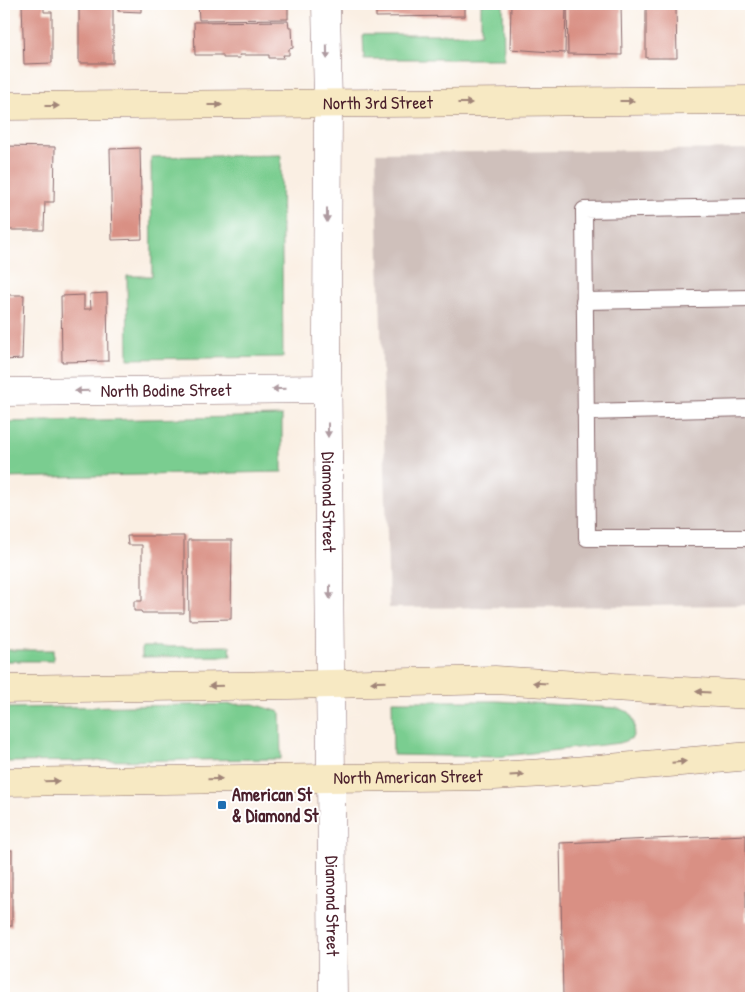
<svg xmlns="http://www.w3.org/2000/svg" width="755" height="1002" viewBox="0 0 755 1002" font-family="'Patrick Hand',sans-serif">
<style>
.industrial{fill:#cfc0bb}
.green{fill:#7acd90;stroke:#62765e}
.building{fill:#d99084}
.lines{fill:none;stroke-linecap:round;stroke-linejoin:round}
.lane-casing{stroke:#88686b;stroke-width:18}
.street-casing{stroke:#88686b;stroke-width:29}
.secondary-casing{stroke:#88686b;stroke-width:29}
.lane{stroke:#fff;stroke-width:16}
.street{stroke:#fff;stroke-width:28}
.secondary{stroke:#f7e9c3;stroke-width:28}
.oneway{fill:#ae9aa0}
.oneway2{fill:#a08477}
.poi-dot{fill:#1f6fb2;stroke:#fff;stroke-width:2}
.labels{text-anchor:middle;stroke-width:4;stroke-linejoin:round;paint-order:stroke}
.street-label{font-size:18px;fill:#4a1f2b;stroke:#fff}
.poi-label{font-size:18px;font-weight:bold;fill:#4a1f2b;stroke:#fff;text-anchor:start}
</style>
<rect width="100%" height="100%" fill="#fff"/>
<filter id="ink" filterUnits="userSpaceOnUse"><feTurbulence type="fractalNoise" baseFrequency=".02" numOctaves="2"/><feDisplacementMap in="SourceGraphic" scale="10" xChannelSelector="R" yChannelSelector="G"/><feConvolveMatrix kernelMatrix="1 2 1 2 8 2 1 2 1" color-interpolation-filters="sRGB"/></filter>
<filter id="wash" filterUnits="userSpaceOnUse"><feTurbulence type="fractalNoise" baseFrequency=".0096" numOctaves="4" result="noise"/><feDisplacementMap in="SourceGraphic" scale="20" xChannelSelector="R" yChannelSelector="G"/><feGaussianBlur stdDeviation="1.12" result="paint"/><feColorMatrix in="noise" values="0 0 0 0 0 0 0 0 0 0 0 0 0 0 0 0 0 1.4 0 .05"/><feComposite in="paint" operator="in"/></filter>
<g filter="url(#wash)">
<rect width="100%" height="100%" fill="#faefe3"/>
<!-- industrial -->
<polygon class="industrial" points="751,149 751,605 389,608 376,153"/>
<!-- green -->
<g class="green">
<polygon points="481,4 503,4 504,59 364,59 363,34 481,34"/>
<polygon points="281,155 283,357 128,359 127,276 152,276 151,157"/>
<polygon points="282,416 282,472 4,478 4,422"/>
<polygon points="230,646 231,656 142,657 142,647"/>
<rect x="4" y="650" width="49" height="11"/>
<path d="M 392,701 L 496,701 L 617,708 L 629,712 C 635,720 636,728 632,738 L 620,743 L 496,757 L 393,755 Z"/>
<polygon points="254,704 280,712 281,759 4,762 4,708"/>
</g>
<g id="blocks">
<!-- building -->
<g class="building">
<polygon points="22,4 44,4 44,12 52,12 52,63 24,64"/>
<polygon points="79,4 105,4 105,8 113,8 113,63 79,63"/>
<polygon points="118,4 141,4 141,12 118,11"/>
<polygon points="198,4 288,4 288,19 199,20"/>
<polygon points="376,4 465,4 465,16 376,17"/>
<polygon points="511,4 566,4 565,53 510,49"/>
<polygon points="567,4 621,4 622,55 568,54"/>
<polygon points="646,4 667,4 667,8 676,8 677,58 646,58"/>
<polygon points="288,21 289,27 292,27 293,48 289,49 289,55 283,55 284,58 269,58 269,55 239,55 240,58 223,58 223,55 195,55 194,22"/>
<polygon points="4,146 55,147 54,202 45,202 44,230 4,230"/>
<polygon points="140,148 142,239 112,240 110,149"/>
<polygon points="107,293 108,361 62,362 61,296 84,295 84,309 91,309 90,294"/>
<polygon points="4,295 24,295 22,359 4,360"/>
<polygon points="127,536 184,536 184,613 142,613 141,611 134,611 134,601 142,601 142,545 128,545"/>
<polygon points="188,540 232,540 231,619 189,620"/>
<polygon points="746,835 746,921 751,921 751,998 563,998 560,843"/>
<rect x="4" y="850" width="8" height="76"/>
</g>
</g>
</g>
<g filter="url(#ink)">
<use href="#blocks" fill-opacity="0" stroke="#88686b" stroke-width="1"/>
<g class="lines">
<defs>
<g id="lane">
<polyline points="751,207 584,210 587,538 751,538"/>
<polyline points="584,301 751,298"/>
<polyline points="585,412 751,408"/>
</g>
<g id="street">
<path id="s1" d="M 326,4 L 328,104 L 327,334 L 333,998"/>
<path id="s2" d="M 4,392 L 328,389"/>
</g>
<g id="secondary">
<path id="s3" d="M 4,106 L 751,100"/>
<polyline points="4,689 289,685 495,680 751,695"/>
<path id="s4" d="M 4,782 L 494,776 L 562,772 L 751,756"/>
</g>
</defs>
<!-- lane casing -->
<use href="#lane" class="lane-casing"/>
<!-- street casing -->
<use href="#street" class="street-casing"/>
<!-- secondary casing -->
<use href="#secondary" class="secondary-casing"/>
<!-- lane -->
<use href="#lane" class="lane"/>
<!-- street -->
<use href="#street" class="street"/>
<!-- secondary -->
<use href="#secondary" class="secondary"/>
</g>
<!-- one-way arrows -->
<defs><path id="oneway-solid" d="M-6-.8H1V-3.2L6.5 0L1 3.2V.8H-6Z" transform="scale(1.25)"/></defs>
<g class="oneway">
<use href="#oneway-solid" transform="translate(327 52) rotate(89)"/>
<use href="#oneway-solid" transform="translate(327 215) rotate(90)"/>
<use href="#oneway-solid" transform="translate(279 389) rotate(179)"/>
<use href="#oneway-solid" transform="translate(82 391) rotate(179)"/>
<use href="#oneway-solid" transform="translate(328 430) rotate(90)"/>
<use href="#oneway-solid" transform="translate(330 592) rotate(90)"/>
</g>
<g class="oneway2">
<use href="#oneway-solid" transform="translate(627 101)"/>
<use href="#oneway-solid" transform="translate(465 103)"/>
<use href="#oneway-solid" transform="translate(215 105)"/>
<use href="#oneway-solid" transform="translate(52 106)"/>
<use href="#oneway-solid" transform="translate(378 682) rotate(178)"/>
<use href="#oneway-solid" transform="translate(540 683) rotate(-177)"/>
<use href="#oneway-solid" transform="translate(216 686) rotate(179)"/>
<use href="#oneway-solid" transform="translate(703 692) rotate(-177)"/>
<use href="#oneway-solid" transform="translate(679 762) rotate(-5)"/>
<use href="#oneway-solid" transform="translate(517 775) rotate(-3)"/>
<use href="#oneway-solid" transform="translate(215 779) rotate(-1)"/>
<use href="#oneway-solid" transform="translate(52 781) rotate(-1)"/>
</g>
</g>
<!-- markers -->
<rect class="poi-dot" x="217" y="800" width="10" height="10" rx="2.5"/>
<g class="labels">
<!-- street labels -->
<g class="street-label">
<text dy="6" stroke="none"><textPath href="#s3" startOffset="374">North 3rd Street</textPath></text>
<text dy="6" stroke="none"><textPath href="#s2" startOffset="162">North Bodine Street</textPath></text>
<text dy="6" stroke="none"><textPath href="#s1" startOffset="498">Diamond Street</textPath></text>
<text dy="6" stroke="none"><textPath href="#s4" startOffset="404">North American Street</textPath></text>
<text dy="6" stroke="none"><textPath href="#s1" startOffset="902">Diamond Street</textPath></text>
</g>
<!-- poi labels -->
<g class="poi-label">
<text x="232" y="801">American St<tspan x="232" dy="21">&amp; Diamond St</tspan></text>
</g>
</g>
<!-- margin -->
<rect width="755" height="1002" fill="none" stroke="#fff" stroke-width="20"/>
</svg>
